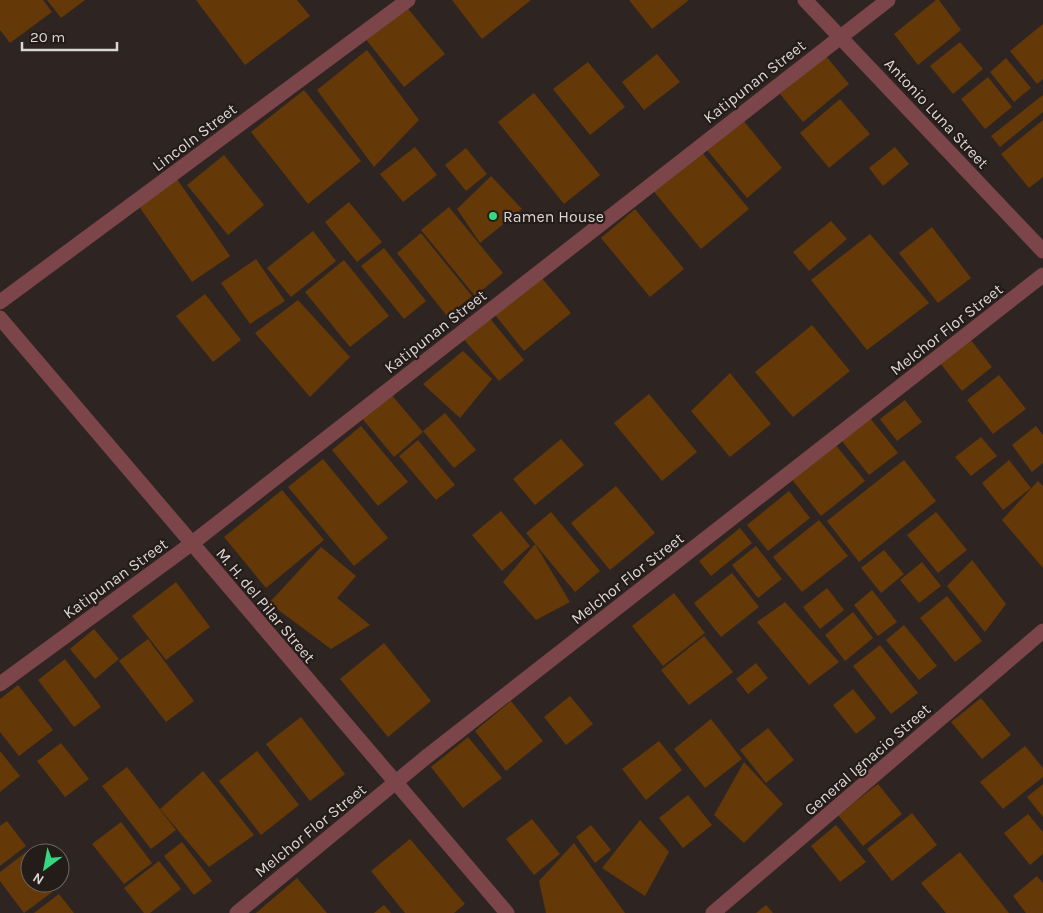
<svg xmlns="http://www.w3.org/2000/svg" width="1043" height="913" viewBox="0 0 1043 913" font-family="Karla,sans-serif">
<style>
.building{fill:#643807}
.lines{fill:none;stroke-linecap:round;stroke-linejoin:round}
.street{stroke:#7b4549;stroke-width:15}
.poi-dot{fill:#35d881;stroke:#241c19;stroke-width:2}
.labels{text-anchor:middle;stroke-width:4.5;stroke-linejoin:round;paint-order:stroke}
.street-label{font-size:16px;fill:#dcd6d5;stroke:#241c19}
.poi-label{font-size:16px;fill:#dcd6d5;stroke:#241c19;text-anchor:start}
</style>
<rect width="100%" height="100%" fill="#2e2522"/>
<!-- building -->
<g class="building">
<polygon points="0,0 43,0 52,12 10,43 0,30"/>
<polygon points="47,0 85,0 61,18"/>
<polygon points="196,0 297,0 310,16 245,65"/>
<polygon points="452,0 531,0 482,39"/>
<polygon points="629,0 689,0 652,29"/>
<polygon points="936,0 939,0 961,30 918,65 894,34"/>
<polygon points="405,5 445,54 404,87 364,37"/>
<polygon points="1043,24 1043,79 1037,84 1010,51"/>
<polygon points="960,42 983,69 953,94 930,66"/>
<polygon points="367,50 419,120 374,167 317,90"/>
<polygon points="657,54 680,82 644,110 622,82"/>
<polygon points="826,56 849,84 803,122 780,94"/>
<polygon points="1006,58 1031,88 1014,102 990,72"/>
<polygon points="588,62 625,107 590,135 553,89"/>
<polygon points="988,77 1012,107 985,129 961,99"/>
<polygon points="304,90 361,161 308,204 251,132"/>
<polygon points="534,93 600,175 564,204 498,122"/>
<polygon points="1043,95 1043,112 1000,147 991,136"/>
<polygon points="840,99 870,134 829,168 800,133"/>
<polygon points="743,120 782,168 747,198 707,150"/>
<polygon points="1043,120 1043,177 1029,188 1001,154"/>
<polygon points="415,147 437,175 403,202 380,174"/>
<polygon points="895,147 909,164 883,186 869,168"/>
<polygon points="466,148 487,174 466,191 445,165"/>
<polygon points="700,150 749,209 701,249 652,189"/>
<polygon points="224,155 264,205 228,235 187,185"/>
<polygon points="491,176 522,209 480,243 457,209"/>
<polygon points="177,179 230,256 192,282 138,205"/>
<polygon points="349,202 382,242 357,262 325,222"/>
<polygon points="449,207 503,273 475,296 421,230"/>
<polygon points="635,209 684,269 650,297 601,238"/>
<polygon points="831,221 847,239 809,271 793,252"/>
<polygon points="932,227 971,278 938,303 899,253"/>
<polygon points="313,231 336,261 291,297 267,268"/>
<polygon points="421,233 472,296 447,316 397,253"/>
<polygon points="870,234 929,303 867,350 811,280"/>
<polygon points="384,248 426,301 404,319 361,266"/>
<polygon points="256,259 285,301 250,324 221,283"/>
<polygon points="344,260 389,316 350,347 305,292"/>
<polygon points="541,277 571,313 524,351 495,315"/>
<polygon points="205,294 241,340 213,362 176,316"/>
<polygon points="298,300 350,357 310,397 255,333"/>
<polygon points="488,316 524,360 499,381 462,337"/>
<polygon points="812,325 850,371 793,417 755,372"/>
<polygon points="970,339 992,367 962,391 940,363"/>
<polygon points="463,351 492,379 460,418 423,384"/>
<polygon points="730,373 771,424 730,457 691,411"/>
<polygon points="999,375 1026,409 993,434 967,400"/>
<polygon points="390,393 423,432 394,457 361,417"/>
<polygon points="649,394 697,452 662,481 614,423"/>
<polygon points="905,400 922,422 897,441 880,419"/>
<polygon points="445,413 476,450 454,468 423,431"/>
<polygon points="870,418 898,453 869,475 842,441"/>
<polygon points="361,426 408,482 378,506 332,450"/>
<polygon points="1036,426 1043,435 1043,463 1032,472 1012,445"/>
<polygon points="981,437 997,456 971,476 955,457"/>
<polygon points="561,439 584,465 535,505 513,479"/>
<polygon points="418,440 455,485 436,500 399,456"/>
<polygon points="834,443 865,481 821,516 790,477"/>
<polygon points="323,459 388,538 354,566 288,487"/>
<polygon points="904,460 936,501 859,562 827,521"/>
<polygon points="1009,460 1031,488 1003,510 982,483"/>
<polygon points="1038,481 1043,486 1043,568 1002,520"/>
<polygon points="616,486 655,533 610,570 571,523"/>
<polygon points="282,490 324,540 266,588 224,537"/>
<polygon points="789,491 810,518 768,551 747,525"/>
<polygon points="501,511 530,546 502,571 472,535"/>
<polygon points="551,512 600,571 575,592 526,533"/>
<polygon points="936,512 967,550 938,573 907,535"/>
<polygon points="819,520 848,556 802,592 773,557"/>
<polygon points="740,528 752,543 711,576 699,561"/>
<polygon points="535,544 570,602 536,620 503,582"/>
<polygon points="756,546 782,579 758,598 732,565"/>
<polygon points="321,547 356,576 337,598 370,625 331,649 269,603"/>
<polygon points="884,550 904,574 881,593 861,568"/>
<polygon points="972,560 1006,604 985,632 947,586"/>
<polygon points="922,562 941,586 919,603 900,580"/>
<polygon points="732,573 759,607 721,637 694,603"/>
<polygon points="176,582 210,627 166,660 132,616"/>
<polygon points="827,588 844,610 820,629 803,607"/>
<polygon points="872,590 897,622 878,636 854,605"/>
<polygon points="674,593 705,633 663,666 632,626"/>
<polygon points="947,596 982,641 955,662 920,618"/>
<polygon points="785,602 839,662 809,685 757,622"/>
<polygon points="853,612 873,638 845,661 825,635"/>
<polygon points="904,625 937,666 919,680 886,640"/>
<polygon points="94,629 119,659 95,679 70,649"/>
<polygon points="704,636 733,672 689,705 661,670"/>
<polygon points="148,639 194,701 166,722 119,661"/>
<polygon points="384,643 431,701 388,737 340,679"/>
<polygon points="880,645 918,693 891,714 853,666"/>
<polygon points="65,659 101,707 74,727 38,680"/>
<polygon points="756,663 768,678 748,694 736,679"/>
<polygon points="18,685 53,730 19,756 0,732 0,699"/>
<polygon points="853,689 876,718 856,734 833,705"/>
<polygon points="570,696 593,724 566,745 544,717"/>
<polygon points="981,698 1011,735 982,759 951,722"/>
<polygon points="511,701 543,741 506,771 475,731"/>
<polygon points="301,717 345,774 310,801 266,744"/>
<polygon points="711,719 742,759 705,788 674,749"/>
<polygon points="768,728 794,760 766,783 740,750"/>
<polygon points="468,737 502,778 463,808 431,767"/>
<polygon points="659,741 682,770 646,800 622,769"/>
<polygon points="61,743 89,779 65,797 37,761"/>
<polygon points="1025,746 1043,768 1043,777 1003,809 980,782"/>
<polygon points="0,751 20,776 0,792"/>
<polygon points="257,751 299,805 261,835 219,781"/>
<polygon points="744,762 783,804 744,843 714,815"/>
<polygon points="127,767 176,830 151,849 102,786"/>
<polygon points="203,771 254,835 209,867 160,809"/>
<polygon points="878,784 902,814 863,846 838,815"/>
<polygon points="1043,784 1043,817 1027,797"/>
<polygon points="688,795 712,825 683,848 659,818"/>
<polygon points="912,813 937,845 892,881 867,849"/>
<polygon points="1028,814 1043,832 1043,854 1030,865 1004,833"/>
<polygon points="532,819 560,854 534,875 506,839"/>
<polygon points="640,820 669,852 645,896 602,868"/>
<polygon points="7,821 26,846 0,866 0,826"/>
<polygon points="121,822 152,863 124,884 92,844"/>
<polygon points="591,825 611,850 595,863 576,837"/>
<polygon points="836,825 866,862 840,882 811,846"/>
<polygon points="410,839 465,904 454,913 405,913 371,871"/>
<polygon points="182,842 212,881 194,895 164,856"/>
<polygon points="574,843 625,913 546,913 539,881"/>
<polygon points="30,849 33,853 30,853 30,883 56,883 59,887 24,913 0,881 0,872"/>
<polygon points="960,852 1009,913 946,913 921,883"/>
<polygon points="159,861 181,889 150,913 144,913 124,888"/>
<polygon points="1037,876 1043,883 1043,913 1026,913 1013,896"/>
<polygon points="297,878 327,913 256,913"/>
<polygon points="59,894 74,913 34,913"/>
<polygon points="384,905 391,913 374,913"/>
<polygon points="766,905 773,913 756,913"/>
</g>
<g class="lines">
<!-- street -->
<g class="street">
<polyline points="805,0 1043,251"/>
<polyline points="0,302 408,0"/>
<polyline points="0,318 507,913"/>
<polyline points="0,684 191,544 888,0"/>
<polyline points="237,913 425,758 1043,275"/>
<polyline points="713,913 1043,631"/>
</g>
</g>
<!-- markers -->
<circle class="poi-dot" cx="493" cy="216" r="5"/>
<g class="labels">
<!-- street labels -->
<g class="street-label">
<text transform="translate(754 81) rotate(-38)" y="6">Katipunan Street</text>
<text transform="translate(937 113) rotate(47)" y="6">Antonio Luna Street</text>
<text transform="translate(194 137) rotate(-37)" y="6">Lincoln Street</text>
<text transform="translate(946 329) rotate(-38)" y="6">Melchor Flor Street</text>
<text transform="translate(435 331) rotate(-38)" y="6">Katipunan Street</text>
<text transform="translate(115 578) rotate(-36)" y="6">Katipunan Street</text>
<text transform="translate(627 578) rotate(-38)" y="6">Melchor Flor Street</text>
<text transform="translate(266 605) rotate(50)" y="6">M. H. del Pilar Street</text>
<text transform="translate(867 759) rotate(-41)" y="6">General Ignacio Street</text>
<text transform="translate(310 830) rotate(-39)" y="6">Melchor Flor Street</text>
</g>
<!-- poi labels -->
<g class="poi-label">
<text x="503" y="222">Ramen House</text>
</g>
</g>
<!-- north arrow -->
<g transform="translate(45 868) rotate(212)"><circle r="24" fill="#241c19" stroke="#6e6664"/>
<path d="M0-4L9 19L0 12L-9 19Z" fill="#35d881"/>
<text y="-8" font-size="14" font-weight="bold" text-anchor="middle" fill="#dcd6d5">N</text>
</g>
<!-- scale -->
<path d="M22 42v8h95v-8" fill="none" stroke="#dcd6d5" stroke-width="2.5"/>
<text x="30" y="42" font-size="15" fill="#dcd6d5" stroke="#241c19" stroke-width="4" paint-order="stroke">20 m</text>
</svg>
